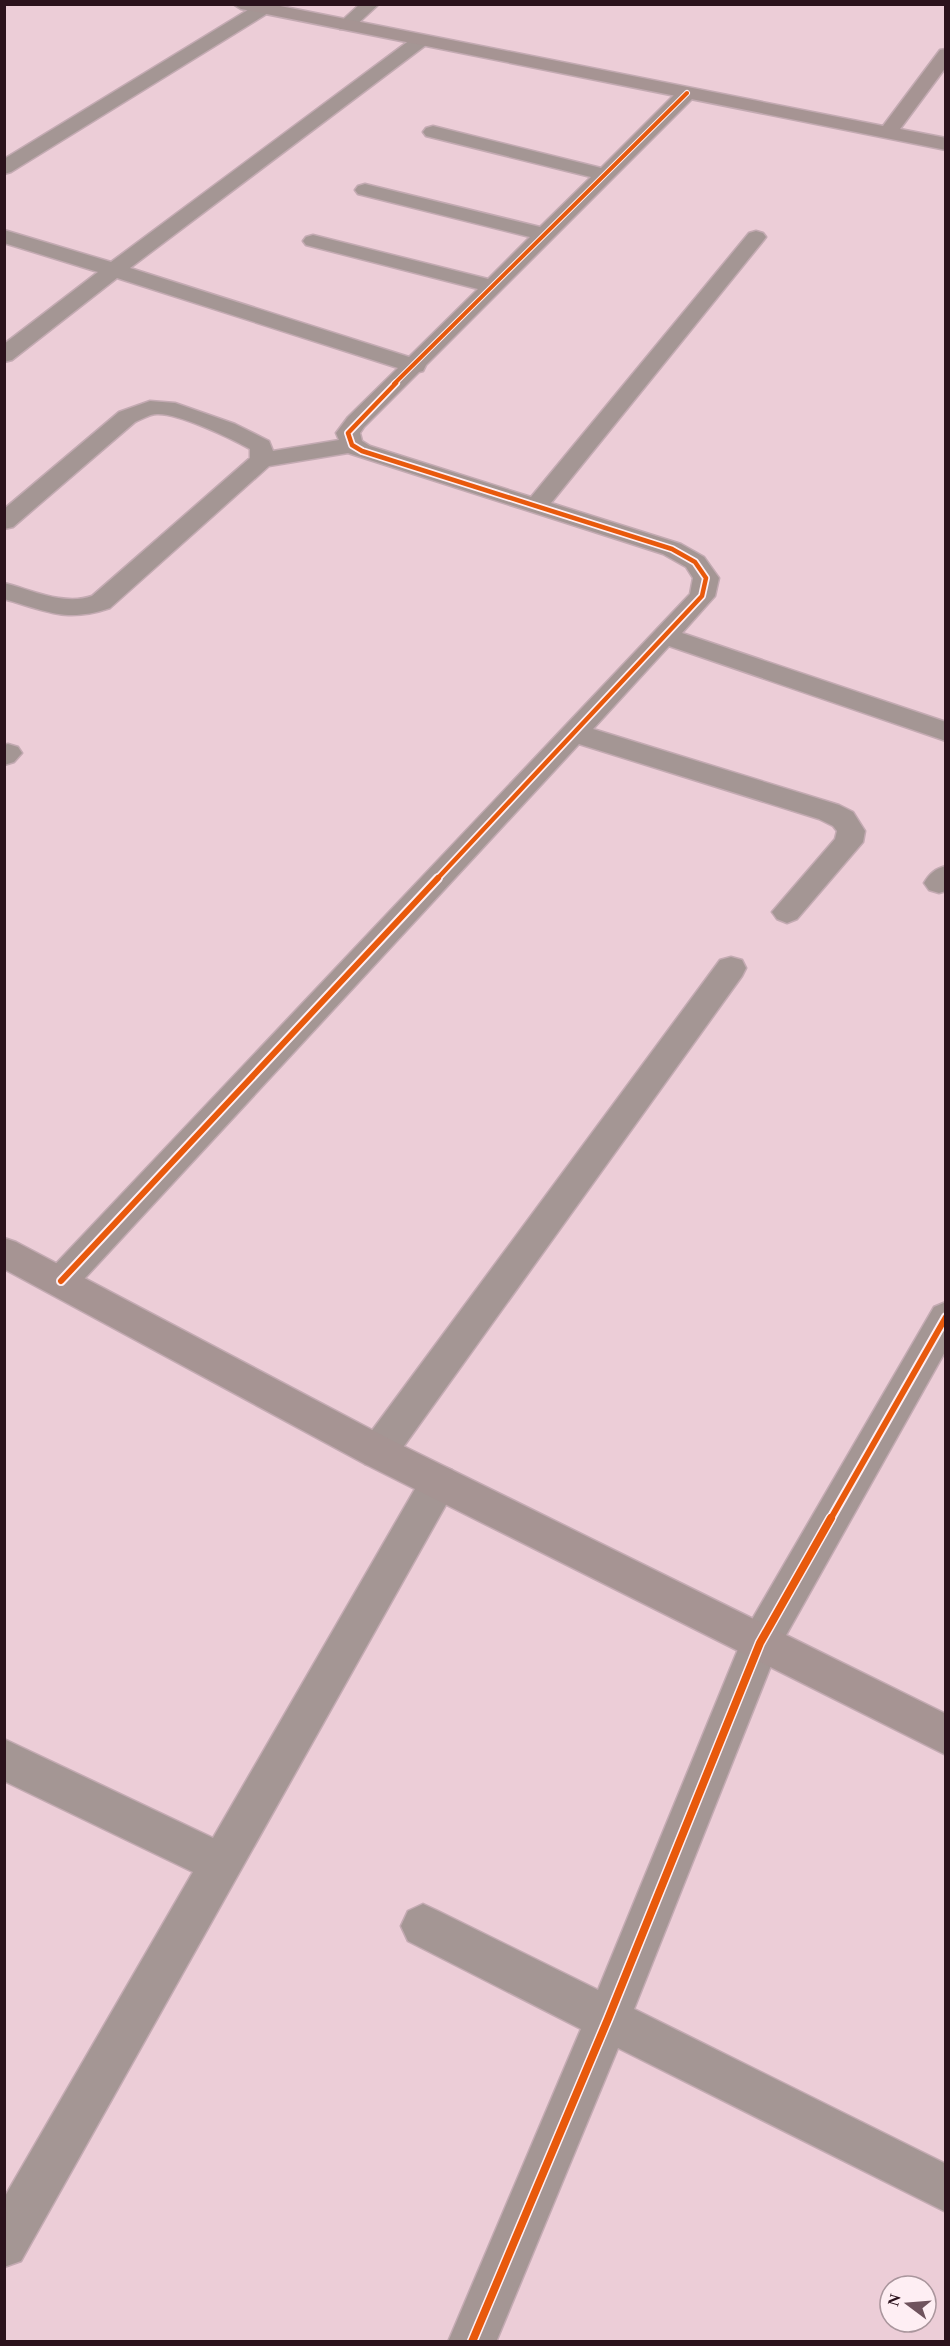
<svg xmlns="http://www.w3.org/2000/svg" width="950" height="2346" viewBox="0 0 950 2346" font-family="Georgia,serif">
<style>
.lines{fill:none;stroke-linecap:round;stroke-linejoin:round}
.street-casing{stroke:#c3aab2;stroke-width:3}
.secondary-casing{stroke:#c3aab2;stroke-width:3}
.street{fill:#a49694;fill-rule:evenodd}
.secondary{fill:#a69493;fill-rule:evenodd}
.cycleway-far3-casing{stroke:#feeef3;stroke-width:6}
.cycleway-far2-casing{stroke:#feeef3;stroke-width:8}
.cycleway-far1-casing{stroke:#feeef3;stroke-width:10}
.cycleway-casing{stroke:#feeef3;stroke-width:11}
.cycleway-far3{stroke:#e8590c;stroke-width:4}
.cycleway-far2{stroke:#e8590c;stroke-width:4.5}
.cycleway-far1{stroke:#e8590c;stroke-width:6}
.cycleway{stroke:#e8590c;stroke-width:8}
</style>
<rect width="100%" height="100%" fill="#eccdd7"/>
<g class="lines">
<defs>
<g id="street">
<polygon points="265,4 271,9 268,13 11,172 4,174 4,159 256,5"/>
<polygon points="360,4 379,4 352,29 340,29 337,25"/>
<path d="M 420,36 L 426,37 L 429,41 L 426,45 L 130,268 L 409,357 L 478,289 L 306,245 L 303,241 L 306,237 L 313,235 L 488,279 L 530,237 L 358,194 L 355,190 L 358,186 L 365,184 L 540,227 L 591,177 L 426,136 L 423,132 L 426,128 L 433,126 L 601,168 L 680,89 L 694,89 L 696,93 L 694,97 L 426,365 L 423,371 L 419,372 L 364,427 L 360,433 L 362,441 L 370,446 L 531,497 L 749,233 L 756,231 L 763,233 L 766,237 L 763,241 L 551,503 L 681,544 L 704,557 L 719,578 L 715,596 L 682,633 L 946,722 L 946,741 L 669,646 L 593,729 L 839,805 L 853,812 L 865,831 L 863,842 L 797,919 L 787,923 L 777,919 L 772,912 L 835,839 L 837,831 L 833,826 L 819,819 L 579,744 L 73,1291 L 61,1295 L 49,1291 L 44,1281 L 49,1271 L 690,594 L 693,578 L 686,567 L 663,554 L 348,453 L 269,466 L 110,608 C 66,623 47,611 4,599 L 4,583 C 32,590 64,606 92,596 L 250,458 L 250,449 C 231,438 178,413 157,414 C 150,414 142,419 135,422 L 13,527 L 4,529 L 4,509 L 119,412 L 150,401 L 175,403 L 235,424 L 269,441 L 273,451 L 339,440 L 336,433 L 348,417 L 398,368 L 117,278 L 12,360 L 4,362 L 4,344 L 98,272 L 4,243 L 4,230 L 111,262 L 414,37 Z"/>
<polygon points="8,744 18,747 22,753 14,762 4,765 4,745"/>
<path d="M 946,866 L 946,891 L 939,893 L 929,890 L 924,883 C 930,873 935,869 946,866 Z"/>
<polygon points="731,957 742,960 746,968 742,976 391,1464 378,1468 365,1464 360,1452 365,1440 720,960"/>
<polygon points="946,1302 946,1350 776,1653 634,2009 946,2164 946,2212 618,2048 496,2342 448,2342 581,2029 408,1941 401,1926 408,1911 423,1904 438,1911 598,1990 746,1630 934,1307"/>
<polygon points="439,1465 452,1470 458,1482 452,1494 21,2261 4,2267 4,2198 193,1872 4,1781 4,1739 213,1838 426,1470"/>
</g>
<g id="secondary">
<polygon points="233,4 270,4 883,126 940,50 946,49 946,67 900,129 946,138 946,150 241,9"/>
<polygon points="4,1238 16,1242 391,1440 946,1714 946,1755 365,1464 4,1269"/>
</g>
</defs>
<!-- street casing -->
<use href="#street" class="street-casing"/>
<!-- secondary casing -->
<use href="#secondary" class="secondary-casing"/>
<!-- street -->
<use href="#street" class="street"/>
<!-- secondary -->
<use href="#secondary" class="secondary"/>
<defs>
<polyline id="cycleway-far3" points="394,384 687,93"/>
<polyline id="cycleway-far2" points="396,383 348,433 352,445 362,451 672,549 695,562 706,578 702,596 437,879"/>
<g id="cycleway-far1">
<polyline points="61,1281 438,878"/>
<polyline points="830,1520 946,1317"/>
</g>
<polyline id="cycleway" points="472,2342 608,2019 760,1643 831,1518"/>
</defs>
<!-- cycleway-far3 casing -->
<use href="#cycleway-far3" class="cycleway-far3-casing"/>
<!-- cycleway-far2 casing -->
<use href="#cycleway-far2" class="cycleway-far2-casing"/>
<!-- cycleway-far1 casing -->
<use href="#cycleway-far1" class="cycleway-far1-casing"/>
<!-- cycleway casing -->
<use href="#cycleway" class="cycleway-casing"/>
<!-- cycleway-far3 -->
<use href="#cycleway-far3" class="cycleway-far3"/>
<!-- cycleway-far2 -->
<use href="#cycleway-far2" class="cycleway-far2"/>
<!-- cycleway-far1 -->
<use href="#cycleway-far1" class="cycleway-far1"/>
<!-- cycleway -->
<use href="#cycleway" class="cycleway"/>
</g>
<!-- border -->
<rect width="950" height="2346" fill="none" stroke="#2b121c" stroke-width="12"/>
<!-- north arrow -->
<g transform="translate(908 2304) rotate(286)"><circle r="28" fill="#feeef3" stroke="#aa969d" stroke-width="1.5"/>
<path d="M0-4.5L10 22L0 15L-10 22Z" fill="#6f535d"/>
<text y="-9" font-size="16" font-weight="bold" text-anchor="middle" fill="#2b121c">N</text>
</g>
</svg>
